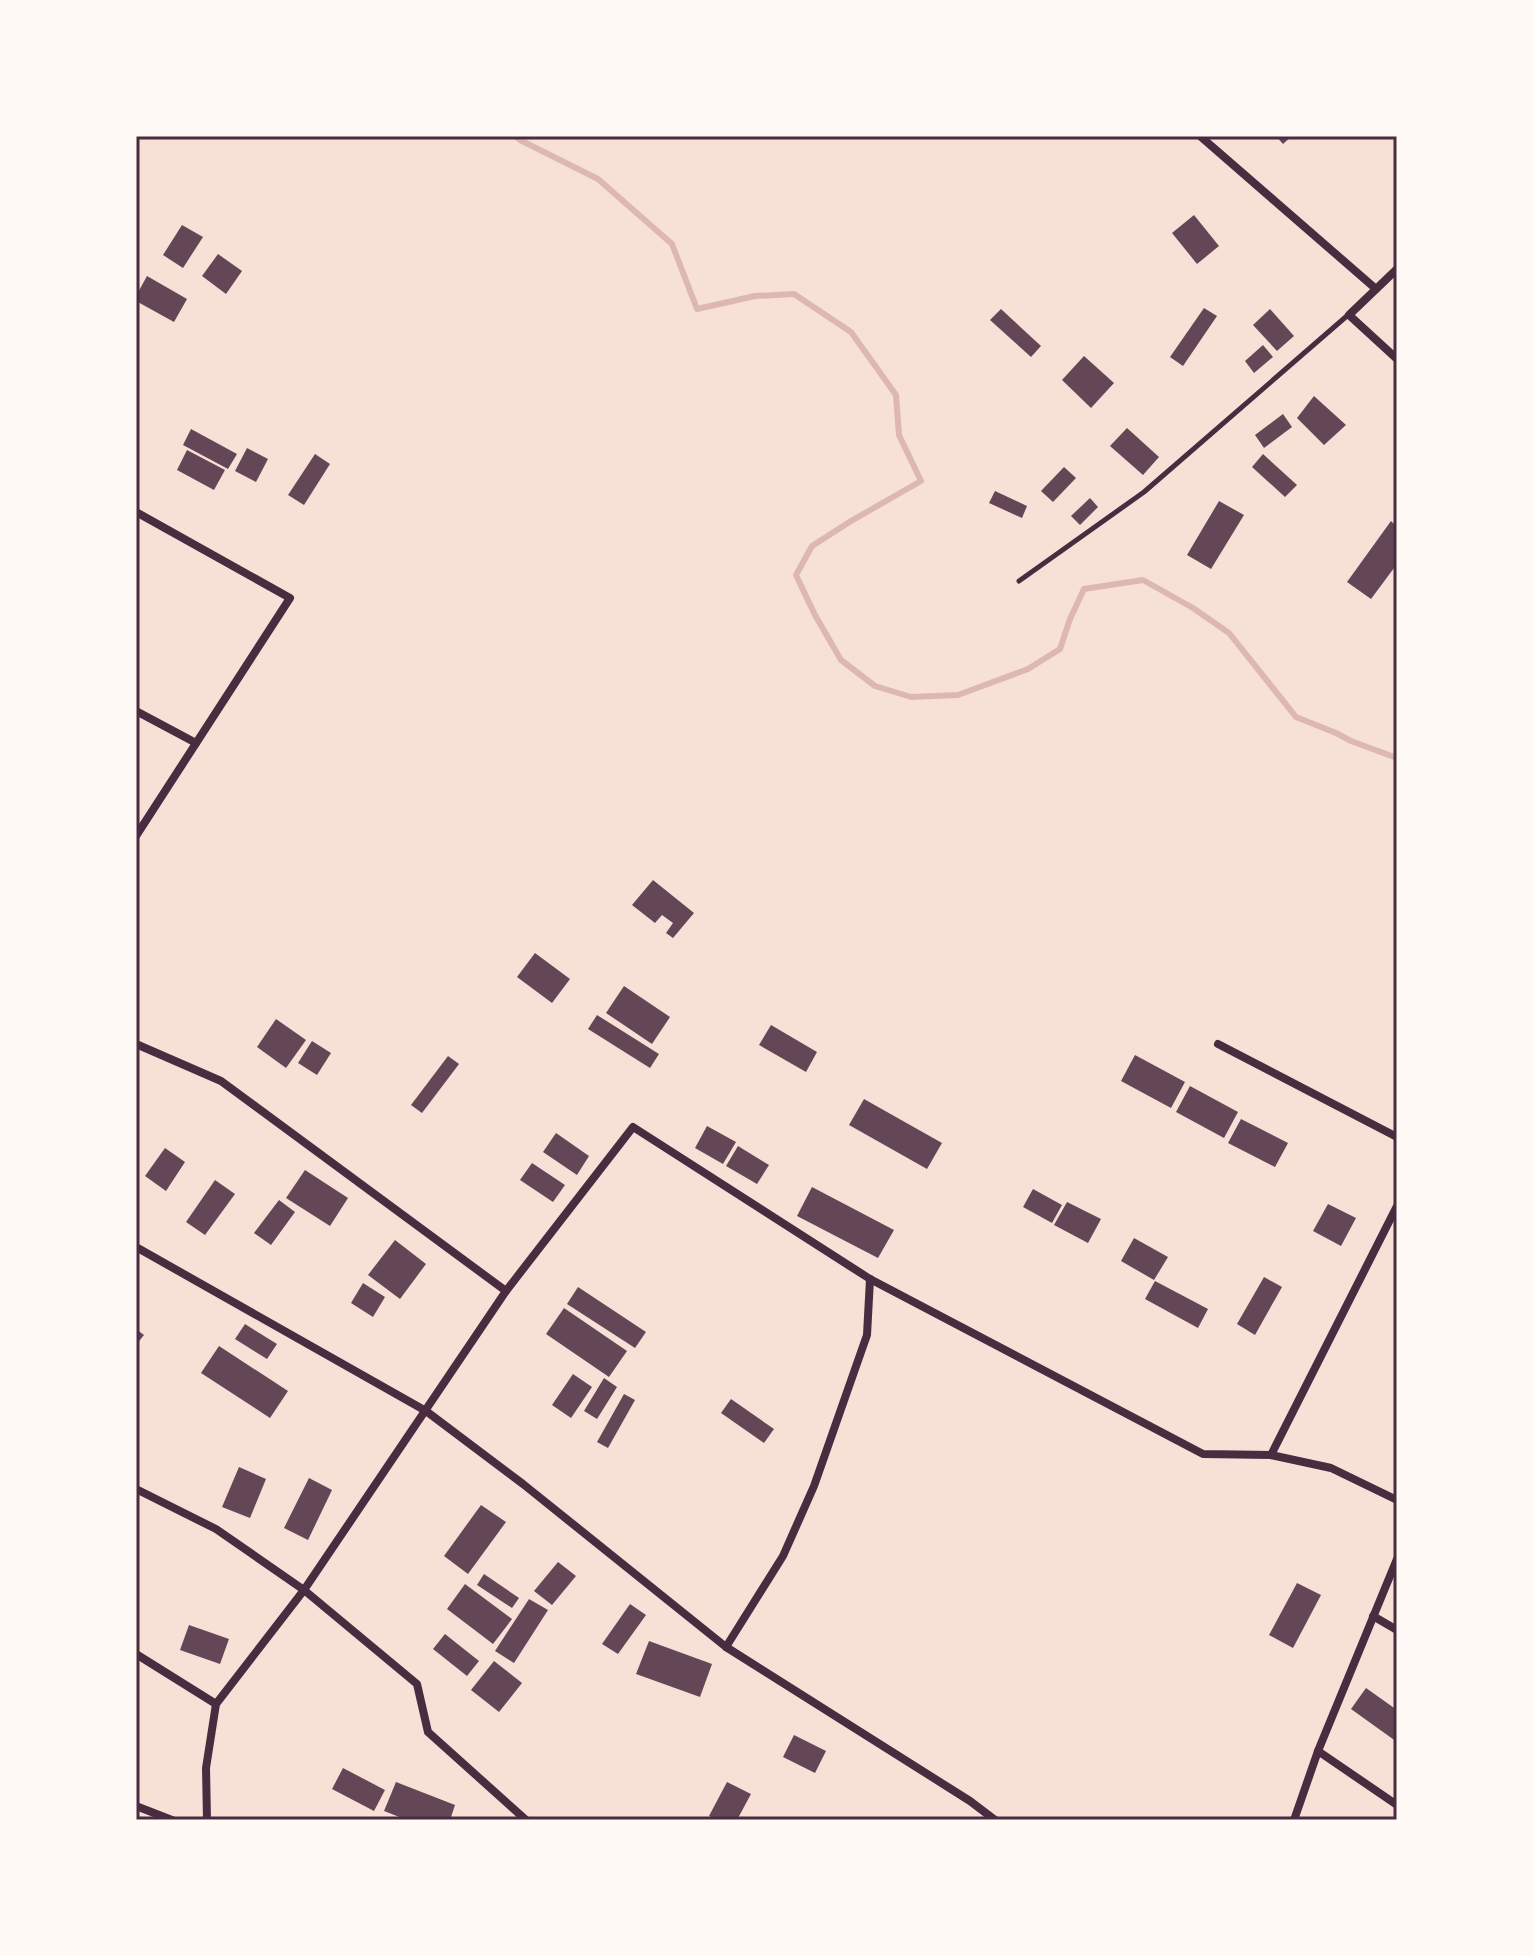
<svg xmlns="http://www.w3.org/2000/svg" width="1533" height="1956" viewBox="0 0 1533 1956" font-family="'PT Sans Narrow',sans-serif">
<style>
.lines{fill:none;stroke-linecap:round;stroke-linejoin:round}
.stream{stroke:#dcb8b0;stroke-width:6}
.building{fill:#644757}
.service{stroke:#4a2c40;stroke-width:5}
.minor{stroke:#4a2c40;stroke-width:8}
.neatline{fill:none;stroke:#4a2c40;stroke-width:3}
</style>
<rect width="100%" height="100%" fill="#f7e1d7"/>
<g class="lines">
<!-- stream -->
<polyline class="stream" points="515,136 520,140 598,179 672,244 697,309 755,296 794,294 851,332 896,395 899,435 921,481 851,521 812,546 796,575 815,615 841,660 875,686 911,697 958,695 1028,669 1060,649 1070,619 1084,589 1143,580 1193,608 1229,633 1296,717 1336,733 1351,741 1397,758"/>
</g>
<!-- building -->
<g class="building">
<polygon points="1276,136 1292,136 1283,144"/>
<polygon points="1194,215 1219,246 1197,264 1172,233"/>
<polygon points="182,225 203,237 183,268 163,255"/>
<polygon points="218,254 242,271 226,294 202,276"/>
<polygon points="147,276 187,299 174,322 136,301 136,296"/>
<polygon points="1204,308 1217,316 1183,366 1170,357"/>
<polygon points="1001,309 1041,346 1031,357 990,320"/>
<polygon points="1270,309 1294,336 1277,351 1253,325"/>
<polygon points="1263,345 1273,357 1254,373 1245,361"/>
<polygon points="1084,356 1114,383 1091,408 1062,380"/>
<polygon points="1314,396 1346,425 1324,445 1297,418"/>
<polygon points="1283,414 1292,427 1264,448 1255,435"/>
<polygon points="1127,428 1159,457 1143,475 1110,446"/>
<polygon points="191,429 237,454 228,469 183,445"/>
<polygon points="247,448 268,459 256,482 235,471"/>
<polygon points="187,450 225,470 214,490 177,470"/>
<polygon points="315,454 330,464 304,505 288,495"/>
<polygon points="1263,454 1297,485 1285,497 1252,467"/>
<polygon points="1064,467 1076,478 1053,502 1041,491"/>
<polygon points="995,491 1027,506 1022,518 989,503"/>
<polygon points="1090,498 1098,507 1080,525 1071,516"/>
<polygon points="1219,501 1244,515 1211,569 1187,555"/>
<polygon points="1391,521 1397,527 1397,564 1371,599 1347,582"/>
<polygon points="653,880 694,913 673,938 666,933 673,923 662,915 655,923 632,905"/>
<polygon points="535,953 570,979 552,1003 517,977"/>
<polygon points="624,986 670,1017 652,1044 606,1013"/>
<polygon points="597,1015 659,1054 650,1068 588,1029"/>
<polygon points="276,1019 306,1040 286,1068 257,1047"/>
<polygon points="771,1025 817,1052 806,1072 759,1045"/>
<polygon points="312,1041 331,1053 317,1075 298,1063"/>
<polygon points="1135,1055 1185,1082 1171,1108 1121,1081"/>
<polygon points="448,1056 459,1064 422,1113 411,1105"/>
<polygon points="1190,1086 1238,1112 1224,1138 1176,1112"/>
<polygon points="864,1099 942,1143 927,1169 849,1125"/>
<polygon points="1241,1119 1288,1143 1275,1167 1228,1143"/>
<polygon points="707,1126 736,1142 723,1164 695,1148"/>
<polygon points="556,1133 589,1156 577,1175 543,1152"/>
<polygon points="738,1146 769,1165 757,1184 726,1166"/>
<polygon points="165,1148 185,1162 166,1191 145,1176"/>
<polygon points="532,1163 565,1185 553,1202 520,1180"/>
<polygon points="305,1170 348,1198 330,1226 286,1198"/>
<polygon points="215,1180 235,1194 205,1235 186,1222"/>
<polygon points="812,1187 894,1230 878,1258 797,1216"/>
<polygon points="1033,1189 1062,1205 1052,1223 1023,1207"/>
<polygon points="279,1200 295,1212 271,1245 254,1233"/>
<polygon points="1067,1202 1101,1219 1088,1243 1054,1225"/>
<polygon points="1328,1204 1356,1218 1341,1246 1313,1231"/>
<polygon points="1134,1238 1168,1257 1154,1280 1121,1261"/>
<polygon points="395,1240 426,1264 400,1299 368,1275"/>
<polygon points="1264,1277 1282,1287 1255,1335 1237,1324"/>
<polygon points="1155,1281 1208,1309 1198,1328 1145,1299"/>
<polygon points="363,1283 385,1297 373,1317 351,1303"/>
<polygon points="578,1287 646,1332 635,1348 567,1304"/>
<polygon points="564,1308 627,1351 609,1377 546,1334"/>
<polygon points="245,1324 277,1344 267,1359 235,1339"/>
<polygon points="136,1329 144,1335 136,1345"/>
<polygon points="219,1346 288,1391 270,1418 201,1373"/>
<polygon points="573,1374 592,1387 571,1418 552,1405"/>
<polygon points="604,1378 617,1387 597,1419 584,1411"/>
<polygon points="624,1394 635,1400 608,1448 597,1442"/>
<polygon points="731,1399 774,1429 764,1443 721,1413"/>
<polygon points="239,1467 266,1479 250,1518 222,1507"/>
<polygon points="309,1478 332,1490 308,1540 284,1528"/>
<polygon points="481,1505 506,1522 468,1574 444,1556"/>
<polygon points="558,1562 576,1576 552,1605 534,1591"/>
<polygon points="484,1574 519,1598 512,1608 477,1585"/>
<polygon points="1297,1583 1321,1595 1293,1648 1269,1635"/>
<polygon points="465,1584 512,1619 493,1644 447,1609"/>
<polygon points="529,1599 548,1610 514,1663 495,1651"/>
<polygon points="630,1604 646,1615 618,1654 602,1644"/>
<polygon points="189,1625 229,1639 220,1664 180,1650"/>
<polygon points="445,1634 479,1661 467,1676 433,1649"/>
<polygon points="649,1641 712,1664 700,1697 636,1674"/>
<polygon points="494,1661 522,1683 499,1712 471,1690"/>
<polygon points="1366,1688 1397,1710 1397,1742 1351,1709"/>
<polygon points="794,1735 826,1751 815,1773 783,1757"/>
<polygon points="343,1768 385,1790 374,1811 332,1789"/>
<polygon points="396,1782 455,1805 450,1820 407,1820 384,1811"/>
<polygon points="727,1782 751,1794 737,1820 717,1820 709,1816"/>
</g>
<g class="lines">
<!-- service -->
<polyline class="service" points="1019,581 1144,492 1348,315"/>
<!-- minor -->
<g class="minor">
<polyline points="1200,136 1376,289"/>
<polyline points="1397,269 1349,315 1397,359"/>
<polyline points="136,512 290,598 136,836"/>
<polyline points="136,711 196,743"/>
<polyline points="136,1044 221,1081 506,1291"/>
<polyline points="1218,1044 1397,1137"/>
<polyline points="136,1247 426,1411 523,1484 726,1647 970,1801 995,1820"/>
<polyline points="1271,1455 1397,1206"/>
<polyline points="136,1489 216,1529 304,1590 417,1684 428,1732 526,1820"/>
<polyline points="1373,1616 1397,1630"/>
<polyline points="726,1647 783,1556 814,1486 867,1335 870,1279"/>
<polyline points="136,1654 216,1704"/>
<polyline points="1318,1751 1397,1805"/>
<polyline points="136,1806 172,1820"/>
<polyline points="207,1820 206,1768 216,1704 304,1590 506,1291 633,1127 870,1279 1203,1454 1271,1455 1331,1468 1397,1500"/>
<polyline points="1294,1820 1318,1751 1397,1559"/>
</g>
</g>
<!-- border -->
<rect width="1533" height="1956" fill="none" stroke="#fffaf5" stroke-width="276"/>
<rect x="138" y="138" width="1257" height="1680" class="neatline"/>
</svg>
